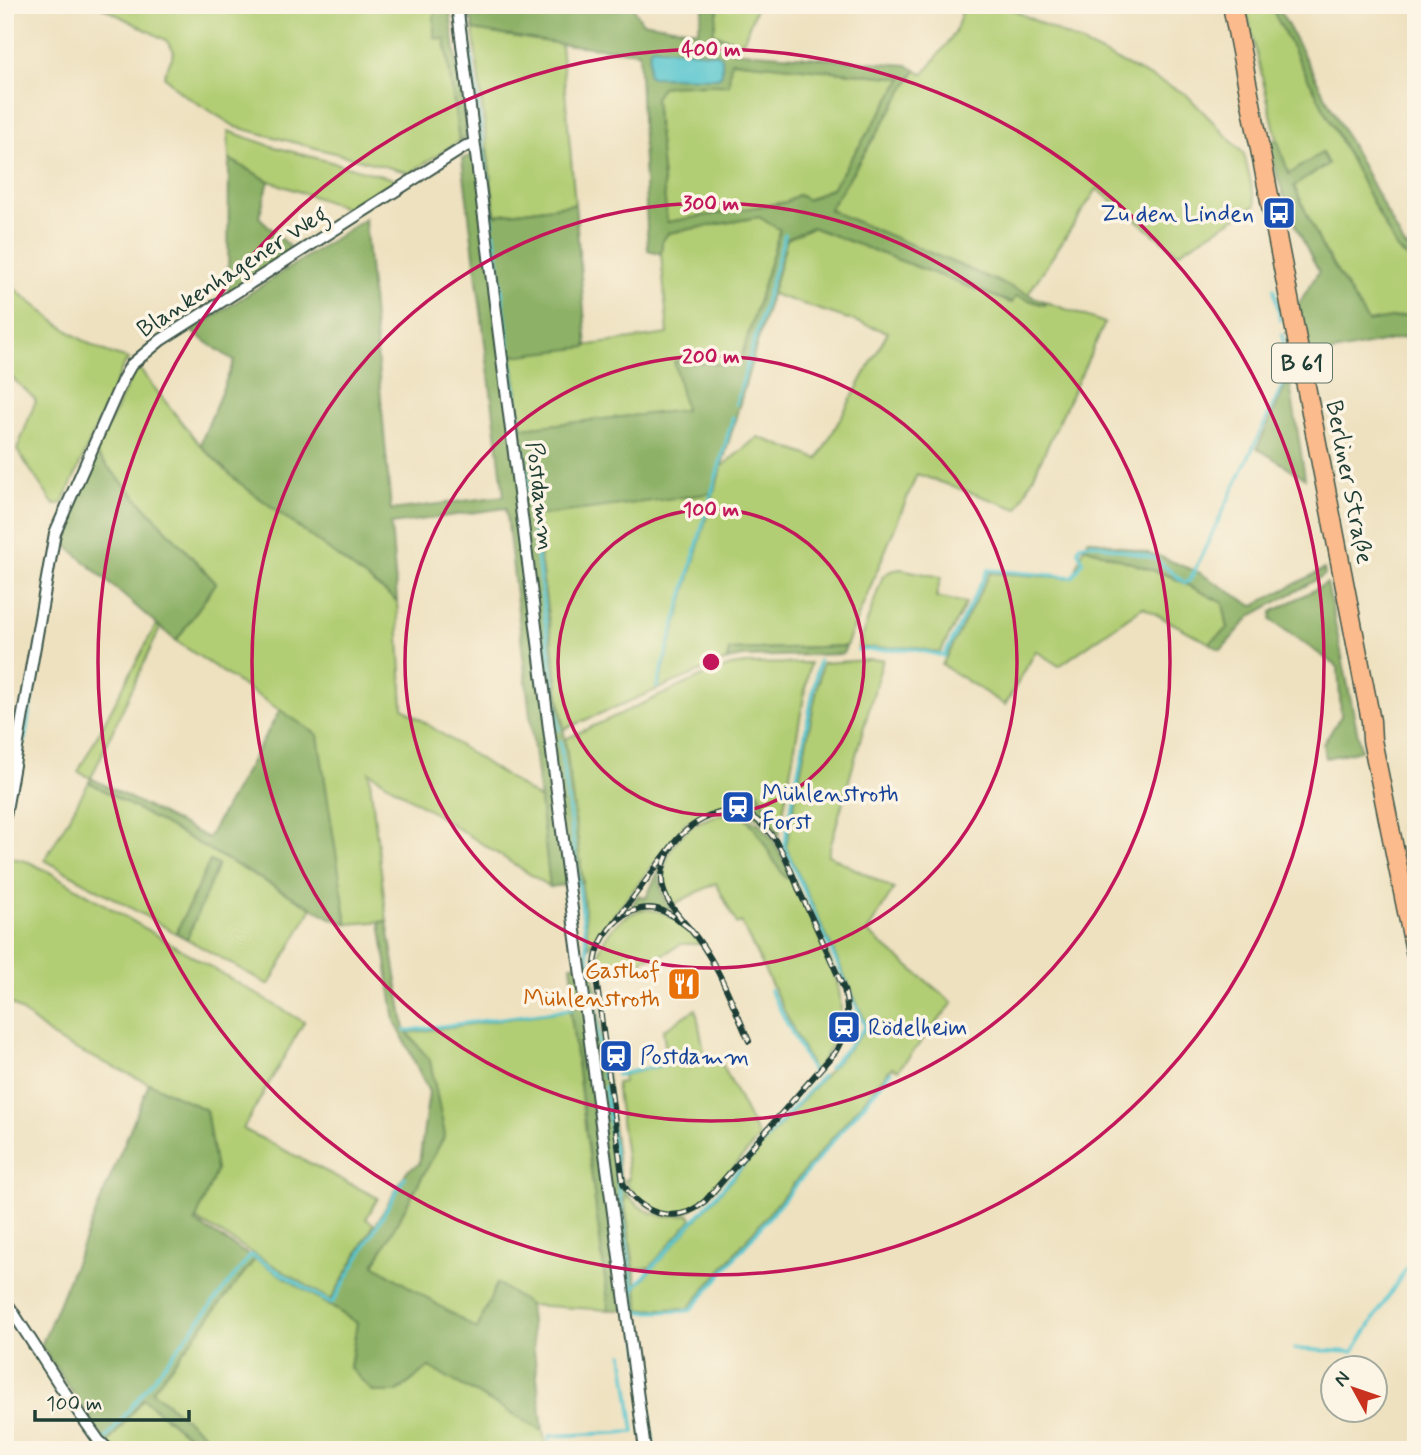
<svg xmlns="http://www.w3.org/2000/svg" width="1421" height="1455" viewBox="0 0 1421 1455" font-family="Mynerve,sans-serif">
<style>
.green{fill:#b2ce74;stroke:#688654;stroke-width:2}
.forest{fill:#8db166;stroke:#56774d;stroke-width:2;fill-rule:evenodd}
.water{fill:#59c6cf;stroke:#3c8282;stroke-width:2}
.lines{fill:none;stroke-linecap:round;stroke-linejoin:round}
.stream{stroke:#59c6cf;stroke-width:3.5}
.street-casing{stroke:#3e5649;stroke-width:14}
.primary-casing{stroke:#3e5649;stroke-width:21}
.street{stroke:#fff;stroke-width:10}
.primary{stroke:#fbbb8c;stroke-width:18}
.rail-casing{stroke:#1f3d34;stroke-width:6}
.rail{stroke:#fcf5e5;stroke-width:3.5;stroke-dasharray:10;stroke-linecap:butt}
.ring{fill:none;stroke:#c2185b;stroke-width:3.5}
.labels{text-anchor:middle;stroke-width:7;stroke-linejoin:round;paint-order:stroke}
.shield{fill:#fcf5e5;stroke:#617469;stroke-width:2}
.shield-label{font-size:23px;font-weight:bold;fill:#1f3d34}
.transit-label{font-size:24px;fill:#164399;stroke:#fcf5e5;text-anchor:start}
.street-label{font-size:24px;fill:#1f3d34;stroke:#fcf5e5}
.food-label{font-size:24px;fill:#c56008;stroke:#fcf5e5;text-anchor:end}
.centre{fill:#c2185b;stroke:#fcf5e5;stroke-width:3.5}
.ring-label{font-size:21px;text-anchor:middle;font-weight:bold;fill:#c2185b;stroke:#fcf5e5;stroke-width:7;stroke-linejoin:round;paint-order:stroke}
</style>
<rect width="100%" height="100%" fill="#fcf5e5"/>
<filter id="ink" filterUnits="userSpaceOnUse"><feTurbulence type="fractalNoise" baseFrequency=".0143" numOctaves="2"/><feDisplacementMap in="SourceGraphic" scale="14" xChannelSelector="R" yChannelSelector="G"/><feConvolveMatrix kernelMatrix="1 2 1 2 8 2 1 2 1" color-interpolation-filters="sRGB"/></filter>
<filter id="wash" filterUnits="userSpaceOnUse"><feTurbulence type="fractalNoise" baseFrequency=".00686" numOctaves="4" result="noise"/><feDisplacementMap in="SourceGraphic" scale="28" xChannelSelector="R" yChannelSelector="G"/><feGaussianBlur stdDeviation="1.57" result="paint"/><feColorMatrix in="noise" values="0 0 0 0 0 0 0 0 0 0 0 0 0 0 0 0 0 1.4 0 .05"/><feComposite in="paint" operator="in"/></filter>
<g filter="url(#wash)">
<rect width="100%" height="100%" fill="#eee1c0"/>
<!-- green -->
<g class="green">
<path d="M 434,5 L 434,37 L 445,39 L 459,141 L 410,173 L 236,127 L 181,93 L 164,76 C 166,67 172,61 174,51 L 166,40 L 100,6 Z"/>
<polygon points="719,5 757,5 743,42 713,34"/>
<polygon points="964,5 1003,5 1186,94 1244,154 1256,205 1178,253 1097,189 1028,294 829,210 916,70 924,74 955,33"/>
<polygon points="1245,5 1270,5 1397,249 1416,265 1416,314 1368,322 1322,247 1294,186 1328,164 1322,153 1288,175 1277,139"/>
<polygon points="473,30 561,44 575,204 495,215"/>
<polygon points="730,61 903,78 833,187 808,200 798,195 786,202 667,222 655,98 662,87 681,84 704,86"/>
<polygon points="228,131 271,146 398,180 398,184 354,211 269,181 229,159"/>
<polygon points="759,217 780,230 739,365 685,410 522,428 512,356 668,334 661,254 662,242 668,233"/>
<polygon points="812,227 1011,303 1016,296 1044,305 1046,302 1105,323 1018,509 917,474 846,646 730,650 728,660 658,689 721,467 758,437 818,459 888,332 772,294 787,239"/>
<path d="M 5,281 C 43,311 80,348 129,359 L 123,366 L 63,503 L 54,505 L 17,450 L 36,400 L 5,371 Z"/>
<polygon points="137,366 200,445 237,481 397,601 403,708 540,799 550,887 369,772 387,921 347,924 317,735 176,641 216,583 95,453"/>
<polygon points="711,493 656,690 564,729 534,516"/>
<polygon points="1084,547 1170,576 1223,603 1228,628 1209,643 1143,607 1059,666 1036,651 1005,705 942,665 990,573 1073,578"/>
<polygon points="900,569 941,577 936,597 966,603 940,653 913,647 858,648 883,576 891,571"/>
<polygon points="156,625 160,628 91,778 78,772"/>
<polygon points="883,659 828,855 894,889 867,932 953,1003 898,1070 892,1067 689,1308 640,1310 636,1287 866,1029 867,1025 786,847 822,663"/>
<polygon points="810,663 779,835 758,791 687,821 589,947 565,739 703,676 731,666 745,664"/>
<polygon points="89,782 312,908 269,985 187,939 217,865 210,861 176,933 45,860"/>
<path d="M 722,814 L 743,815 C 762,833 770,859 786,878 L 791,876 C 808,914 847,977 840,1019 C 837,1039 826,1055 814,1072 L 741,922 L 737,924 L 716,883 L 672,905 C 654,879 667,845 691,827 C 701,820 711,817 722,814 Z"/>
<polygon points="8,857 29,862 49,872 304,1022 243,1129 378,1198 366,1219 374,1224 331,1300 196,1219 216,1171 206,1110 58,1041 5,998 5,859"/>
<path d="M 642,910 C 666,908 688,925 700,944 L 681,944 L 664,954 L 642,959 L 643,966 L 598,975 C 594,945 613,918 642,910 Z"/>
<polygon points="696,1009 705,1057 667,1060 663,1030"/>
<polygon points="570,1010 609,1310 529,1305 497,1283 477,1330 374,1265 445,1135 430,1061 408,1033"/>
<path d="M 721,1062 L 759,1138 C 743,1155 710,1199 692,1209 C 665,1223 637,1204 625,1180 L 629,1179 L 616,1083 L 623,1082 L 623,1075 L 673,1063 Z"/>
<path d="M 628,1196 C 646,1216 665,1219 690,1214 L 692,1219 L 650,1267 L 634,1270 L 624,1198 Z"/>
<polygon points="255,1259 357,1323 350,1367 398,1392 429,1367 543,1431 547,1450 114,1450 107,1444 143,1399 197,1444 205,1435 152,1391"/>
</g>
<!-- forest -->
<g class="forest">
<polygon points="434,5 449,5 467,138 459,141 445,39 434,38"/>
<path d="M 470,5 L 632,5 L 642,22 L 698,31 L 704,5 L 719,5 L 713,34 L 731,40 L 731,51 L 907,65 L 916,70 L 829,210 L 1046,302 L 1045,305 L 1016,296 L 1012,303 L 812,227 L 787,239 L 714,493 L 534,516 L 565,739 L 583,882 L 550,887 L 506,508 L 391,524 L 397,601 L 237,481 L 200,445 L 234,361 L 191,331 L 365,219 L 391,510 L 504,496 L 462,159 L 487,149 L 495,215 L 575,204 L 587,347 L 512,356 L 522,428 L 685,410 L 674,361 L 739,365 L 780,230 L 759,217 L 668,233 L 662,242 L 661,254 L 648,250 L 639,52 L 561,44 L 473,30 ZM 731,61 L 902,78 L 903,78 L 833,187 L 808,200 L 798,195 L 786,202 L 667,222 L 655,98 L 662,87 C 684,83 706,86 729,85 Z"/>
<polygon points="1270,5 1277,5 1404,245 1416,255 1416,265 1397,249"/>
<path d="M 1277,139 L 1289,174 L 1322,153 L 1328,164 L 1294,186 L 1322,247 L 1368,322 L 1416,314 L 1416,335 L 1309,357 L 1298,305 L 1319,271 C 1296,231 1279,187 1267,143 Z"/>
<polygon points="229,159 269,181 259,217 294,251 228,293"/>
<polygon points="1289,378 1305,478 1257,448"/>
<polygon points="95,453 216,583 176,641 61,541 63,531"/>
<polygon points="1088,539 1156,555 1198,572 1253,606 1324,569 1325,575 1251,616 1221,650 1209,643 1228,628 1223,603 1170,576 1084,547"/>
<polygon points="1327,583 1361,750 1326,758 1323,744 1341,716 1338,667 1271,620 1272,612"/>
<polygon points="846,646 843,654 743,657 728,660 729,650"/>
<polygon points="280,710 318,735 347,924 329,917 89,782 91,778 208,838"/>
<polygon points="758,791 779,835 776,836 760,819 746,811 745,803 732,806 730,803"/>
<path d="M 743,815 C 770,824 780,853 791,876 L 786,878 C 770,859 762,833 743,815 Z"/>
<polygon points="210,861 218,865 187,939 176,933"/>
<path d="M 663,861 C 656,883 662,897 675,915 C 660,904 646,905 629,911 L 638,895 L 646,898 Z"/>
<polygon points="387,921 405,1030 430,1061 445,1135 374,1265 477,1329 497,1283 529,1305 543,1431 429,1367 397,1392 373,1392 350,1368 357,1323 329,1305 407,1171 419,1164 429,1092 395,1021 380,922"/>
<polygon points="593,962 619,1174 628,1196 624,1198 640,1310 609,1310 570,1007 576,1006 571,965"/>
<polygon points="149,1083 206,1110 216,1171 195,1222 255,1259 152,1391 205,1435 198,1444 143,1399 107,1444 41,1346"/>
</g>
<!-- water -->
<polygon class="water" points="652,47 718,54 722,57 722,74 718,78 651,77 648,74 650,49"/>
<g class="lines">
<!-- stream -->
<g class="stream">
<polyline points="465,5 465,9"/>
<polyline points="466,17 493,225"/>
<polyline points="494,232 520,429"/>
<polyline points="1274,289 1280,320"/>
<polyline points="736,404 785,234"/>
<polyline points="522,441 530,499"/>
<polyline points="531,508 559,730"/>
<polyline points="858,650 913,649 944,656 988,570 1073,577 1083,561 1078,551 1080,545 1092,543 1154,558 1185,583 1190,580 1289,372 1282,335"/>
<polyline points="819,661 784,846 865,1025 864,1029 829,1068"/>
<polyline points="657,687 733,417"/>
<polyline points="560,741 590,972"/>
<polyline points="24,744 46,615"/>
<polyline points="592,990 603,1077"/>
<polyline points="770,990 812,1072"/>
<polyline points="405,1031 572,1009"/>
<polyline points="617,1075 674,1062 720,1059"/>
<polyline points="605,1087 636,1312 687,1311 691,1310 891,1072"/>
<polyline points="633,1289 822,1076"/>
<polyline points="637,1323 654,1450"/>
<polyline points="1294,1349 1353,1352 1416,1253"/>
<polyline points="106,1439 251,1255 330,1303 333,1302 405,1177"/>
<polyline points="551,1450 549,1436 634,1432 623,1354"/>
</g>
</g>
</g>
<g filter="url(#ink)">
<g class="lines">
<defs>
<g id="street">
<polyline points="457,5 570,894 645,1450"/>
<polyline points="5,816 55,533 123,379 131,365 161,340 466,146 473,144"/>
<polyline points="5,1300 61,1387 99,1441 109,1450"/>
</g>
<polyline id="primary" points="1232,5 1371,721 1372,740 1416,956"/>
</defs>
<!-- street casing -->
<use href="#street" class="street-casing"/>
<!-- primary casing -->
<use href="#primary" class="primary-casing"/>
<!-- street -->
<use href="#street" class="street"/>
<!-- primary -->
<use href="#primary" class="primary"/>
<defs>
<g id="rail">
<path d="M 689,928 C 717,960 732,1003 749,1041"/>
<path d="M 608,931 L 674,843 C 692,820 732,798 758,821 C 781,840 790,869 801,895 C 816,926 830,958 844,989 C 850,1011 848,1031 836,1051 L 705,1201 C 678,1226 639,1215 623,1183 L 595,970 C 594,939 622,902 657,909 C 670,912 679,921 689,928 C 663,898 651,881 674,843"/>
</g>
</defs>
<!-- rail casing -->
<use href="#rail" class="rail-casing"/>
<!-- rail -->
<use href="#rail" class="rail"/>
</g>
</g>
<!-- distance rings -->
<g class="ring">
<circle cx="711" cy="662" r="153"/>
<circle cx="711" cy="662" r="306"/>
<circle cx="711" cy="662" r="459"/>
<circle cx="711" cy="662" r="613"/>
</g>
<!-- icons -->
<defs>
<symbol id="bus-square" viewBox="-11 -11 22 22"><rect x="-9" y="-9" width="18" height="18" rx="4" fill="#1a4fb4" stroke="#fcf5e5"/><path d="M-5-6H5V4H4V6H2V4H-2V6H-4V4H-5ZM-3.5-4V0h7V-4ZM-3.5 1.2v1.5H-2V1.2ZM2 1.2v1.5H3.5V1.2Z" fill="#fff"/></symbol>
<symbol id="station-square" viewBox="-11 -11 22 22"><rect x="-9" y="-9" width="18" height="18" rx="4" fill="#1a4fb4" stroke="#fcf5e5"/><path d="M-3-6H3Q5-6 5-4V2Q5 4 3 4L4.5 6H3L1.5 4h-3L-3 6H-4.5L-3 4Q-5 4-5 2V-4Q-5-6-3-6ZM-3.5-4v3h7v-3ZM-3.5 1v1.5H-2V1ZM2 1v1.5H3.5V1Z" fill="#fff"/></symbol>
<symbol id="restaurant-square" viewBox="-11 -11 22 22"><rect x="-9" y="-9" width="18" height="18" rx="4" fill="#e8710a" stroke="#fcf5e5"/><path d="M-5-6h1v4h1v-4h1v4h1v-4h1v5L-1.5 .5V6h-2V.5L-5-1ZM5-6V6H3V1.5H1.5Q1.5-4 5-6Z" fill="#fff"/></symbol>
</defs>
<g fill-rule="evenodd">
<use href="#bus-square" x="1260" y="194" width="38" height="38"/>
<use href="#station-square" x="719" y="788" width="38" height="38"/>
<use href="#restaurant-square" x="665" y="965" width="38" height="38"/>
<use href="#station-square" x="825" y="1008" width="38" height="38"/>
<use href="#station-square" x="597" y="1037" width="38" height="38"/>
</g>
<g class="labels">
<!-- shield labels -->
<rect class="shield" x="1272" y="343.5" width="60" height="39" rx="5"/>
<g class="shield-label">
<text x="1302" y="371">B 61</text>
</g>
<!-- transit labels -->
<g class="transit-label">
<text x="1254" y="221" text-anchor="end">Zu den Linden</text>
<text x="762" y="801">Mühlenstroth<tspan x="762" dy="28">Forst</tspan></text>
<text x="868" y="1035">Rödelheim</text>
<text x="640" y="1064">Postdamm</text>
</g>
<!-- street labels -->
<g class="street-label">
<text transform="translate(232 271) rotate(-33)" y="8">Blankenhagener Weg</text>
<text transform="translate(1350 482) rotate(79)" y="8">Berliner Straße</text>
<text transform="translate(541 496) rotate(83)" y="8">Postdamm</text>
</g>
<!-- food labels -->
<g class="food-label">
<text x="660" y="978">Gasthof<tspan x="660" dy="28">Mühlenstroth</tspan></text>
</g>
</g>
<circle cx="711" cy="662" r="10" class="centre"/>
<g class="ring-label">
<text x="711" y="56">400 m</text>
<text x="711" y="210">300 m</text>
<text x="711" y="363">200 m</text>
<text x="711" y="516">100 m</text>
</g>
<!-- margin -->
<rect width="1421" height="1455" fill="none" stroke="#fcf5e5" stroke-width="28"/>
<!-- north arrow -->
<g transform="translate(1354 1389) rotate(310)"><circle r="33" fill="#fcf5e5" stroke="#a4ab9e" stroke-width="2"/>
<path d="M0-5L12 26L0 18L-12 26Z" fill="#c8321e"/>
<text y="-10" font-size="19" font-weight="bold" text-anchor="middle" fill="#1f3d34">N</text>
</g>
<!-- scale -->
<path d="M35 1410v10h154v-10" fill="none" stroke="#1f3d34" stroke-width="3.5"/>
<text x="46" y="1410" font-size="21" fill="#1f3d34" stroke="#fcf5e5" stroke-width="5" paint-order="stroke">100 m</text>
</svg>
